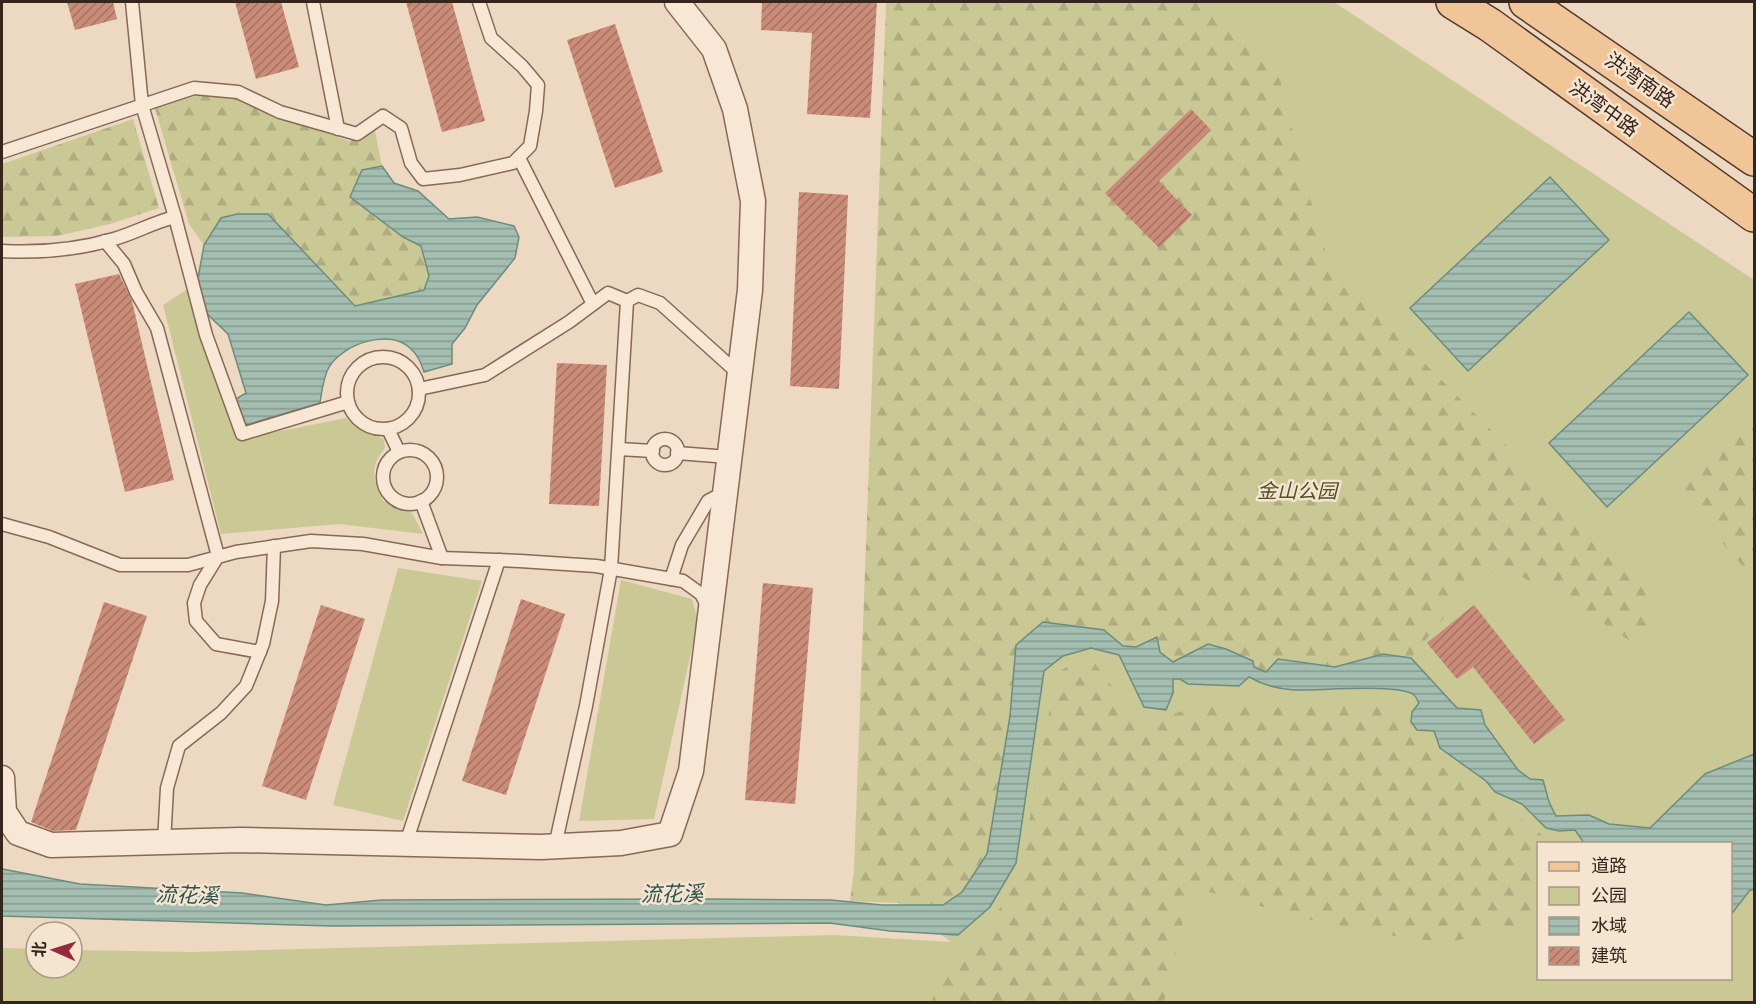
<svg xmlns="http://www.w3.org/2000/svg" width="1756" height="1004" viewBox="0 0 1756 1004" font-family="'Noto Serif','Noto Sans SC',serif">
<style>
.green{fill:#cac895;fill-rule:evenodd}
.forest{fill:url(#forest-firs)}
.water{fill:url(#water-rules);stroke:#6b8d7f;stroke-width:1.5}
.building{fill:url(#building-hatch)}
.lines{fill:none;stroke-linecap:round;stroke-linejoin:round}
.lane-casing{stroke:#866959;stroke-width:15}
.street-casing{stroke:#866959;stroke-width:27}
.primary-casing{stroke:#53392d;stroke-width:36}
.lane{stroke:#f8e7d4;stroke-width:12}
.street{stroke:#f8e7d4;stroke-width:24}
.primary{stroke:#f0c699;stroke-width:33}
.labels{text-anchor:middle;stroke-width:5;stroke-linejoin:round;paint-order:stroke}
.street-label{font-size:20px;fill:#36251d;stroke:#f4e4d0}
.park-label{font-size:20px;font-style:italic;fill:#4e5224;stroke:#f4e4d0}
.water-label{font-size:21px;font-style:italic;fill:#2d554c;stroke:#f4e4d0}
</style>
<defs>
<pattern id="forest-firs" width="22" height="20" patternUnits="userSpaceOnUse" patternTransform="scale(1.5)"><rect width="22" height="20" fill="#cac895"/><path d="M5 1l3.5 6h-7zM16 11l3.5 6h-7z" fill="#aeac80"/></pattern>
<pattern id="water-rules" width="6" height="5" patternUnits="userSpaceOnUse" patternTransform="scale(1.5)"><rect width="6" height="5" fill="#a4bfb2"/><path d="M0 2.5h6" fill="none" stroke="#869b90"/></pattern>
<pattern id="building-hatch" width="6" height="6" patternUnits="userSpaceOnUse" patternTransform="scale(1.5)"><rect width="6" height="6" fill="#ca8c78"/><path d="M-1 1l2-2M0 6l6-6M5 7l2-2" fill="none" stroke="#a57262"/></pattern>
</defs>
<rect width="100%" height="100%" fill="#edd8c1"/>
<!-- green -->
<g class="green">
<path d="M 913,2 L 1334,2 L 1754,280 L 1754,1002 L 2,1002 L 2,948 L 36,949 L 36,968 L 72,968 L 72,950 L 192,952 L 834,935 L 951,942 L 854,870 ZM 1538,844 L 1730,844 L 1730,978 L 1538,978 Z"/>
<path d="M 189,288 L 240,439 L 346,418 L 361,430 L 384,439 L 385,448 C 368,468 374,479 383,501 L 412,513 L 423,534 L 339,524 L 221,534 L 163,305 Z"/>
<polygon points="398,568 482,581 403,821 333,805"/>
<polygon points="621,580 692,599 698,621 654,819 579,821"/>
</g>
<!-- forest -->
<g class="forest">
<path d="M 886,2 L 1199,2 L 1248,32 L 1278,71 L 1302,171 L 1330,268 L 1550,489 L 1646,590 L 1648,646 L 1627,639 L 1576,605 L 1512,572 L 1480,573 L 1411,658 L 1383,654 L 1335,667 L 1266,672 L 1208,644 L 1173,662 L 1160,652 L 1157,637 C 1128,650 1128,650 1104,630 L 1016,645 L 1010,716 L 987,854 L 962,892 L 944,905 L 850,901 L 854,870 Z"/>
<polygon points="192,93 235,96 254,107 349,141 375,131 382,166 362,170 380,218 403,237 421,246 429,276 424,290 355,306 268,214 222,218 204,245 189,224 154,105"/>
<polygon points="133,119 159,208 110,224 57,236 2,237 2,164"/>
<polygon points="1754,411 1754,575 1744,568 1681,495 1726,432"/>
<polygon points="1093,661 1142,726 1217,698 1240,706 1302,701 1399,705 1400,717 1440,765 1470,788 1506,808 1545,837 1565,843 1538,844 1538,923 1499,929 1448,943 1388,935 1315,921 1191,887 1164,1002 931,1002 949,964 960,954 980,941 1024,868 1031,809 1056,674 1068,666"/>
</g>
<!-- water -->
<g class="water">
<path d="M 382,166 L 394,183 L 418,191 L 449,219 L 477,217 L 514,226 L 519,237 L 515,258 L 477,305 L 465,328 L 452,344 L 452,364 L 424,372 C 421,363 418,355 410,348 C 389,328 343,344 329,367 C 323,378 322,390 320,403 L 246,425 L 236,399 L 246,393 L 228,334 L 202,309 L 197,284 L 204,245 L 221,218 L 237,214 L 268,214 L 355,306 L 424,290 L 429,276 L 421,246 L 403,237 L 350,197 L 362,170 Z"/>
<polygon points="1550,177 1609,240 1468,371 1410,308"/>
<polygon points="1689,312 1748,375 1607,507 1549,443"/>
<path d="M 1043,622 L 1104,630 L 1123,646 L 1136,647 L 1157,637 L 1160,652 L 1173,662 L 1208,644 L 1226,649 L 1253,661 L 1254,667 L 1266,672 L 1278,659 L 1335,667 L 1383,654 L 1411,658 L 1457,708 L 1481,710 L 1485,725 L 1518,770 L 1530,779 L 1543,780 L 1549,802 L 1556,816 L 1589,815 L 1609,824 L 1650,828 L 1705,774 L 1754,754 L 1754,890 L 1750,890 L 1733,912 L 1731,911 L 1730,844 L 1584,843 L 1575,830 L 1559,831 L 1546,828 L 1522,804 L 1495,792 L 1486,781 L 1440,748 L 1434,731 L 1417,730 L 1411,722 L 1412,712 L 1419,703 C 1417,701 1417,697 1414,695 C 1400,683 1316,691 1294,690 C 1278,689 1263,685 1249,677 L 1239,686 L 1188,684 L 1180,679 L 1173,679 L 1173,693 L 1166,710 L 1144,707 L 1119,655 L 1091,648 L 1063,656 L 1044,671 L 1016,863 L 990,907 L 958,935 L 890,931 L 830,923 L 331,926 L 2,916 L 2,869 L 80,884 L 242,893 L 326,905 L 382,900 L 705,899 L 831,900 L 882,905 L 943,905 L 962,892 L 987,854 L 1010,716 L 1016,645 Z"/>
</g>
<!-- building -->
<g class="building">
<polygon points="67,2 113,2 117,19 75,30"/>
<polygon points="235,2 281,2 299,67 256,79"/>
<polygon points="406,2 452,2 485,121 442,132"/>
<polygon points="762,2 877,2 870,118 807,114 812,33 761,30"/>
<polygon points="615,24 663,172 615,188 567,40"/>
<polygon points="1191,109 1211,130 1159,181 1192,215 1159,248 1105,193"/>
<polygon points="799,192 848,195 839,389 790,386"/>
<polygon points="119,274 132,301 174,480 125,492 75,284"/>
<polygon points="557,363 607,365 599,506 549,504"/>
<polygon points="763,583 813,588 795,804 745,800"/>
<polygon points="521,599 565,614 506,795 462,781"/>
<polygon points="104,602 147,616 76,830 53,831 31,822"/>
<polygon points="321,605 365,619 306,800 262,786"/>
<polygon points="1474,605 1565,720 1534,744 1473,667 1457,679 1427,643"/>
</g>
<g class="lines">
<defs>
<g id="lane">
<polyline points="132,2 142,105 175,217"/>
<polyline points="313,2 338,129"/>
<polyline points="2,152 194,88 238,92 280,112 357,134 383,116 401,128 411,163 423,179 460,175 513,163 530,146 536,111 538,85 522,66 491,38 479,2"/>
<polyline points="519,158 593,304"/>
<polyline points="105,241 124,264 136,292 157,328 218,556 200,585 194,603 196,621 216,644 260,652"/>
<path d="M 2,251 C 40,253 77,250 114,239 C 135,233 154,222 175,217 L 206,335 L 242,434 L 348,402"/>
<circle cx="383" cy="393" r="36"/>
<polyline points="419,389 485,375 569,322 608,293 627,301"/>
<polyline points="388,429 399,452"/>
<circle cx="665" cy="452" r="13"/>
<polyline points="619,449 653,451"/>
<circle cx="410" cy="477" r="27"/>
<polyline points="677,453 729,457"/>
<polyline points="421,501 442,558"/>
<polyline points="2,524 49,537 120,565 188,565 236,552 311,541 363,544 442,558 520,561 596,566 683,581 701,594 708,607"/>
<polyline points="671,579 682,545 708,501 725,492"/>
<polyline points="164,842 167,788 179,746 221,713 246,686 263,644 272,601 274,546"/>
<polyline points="406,843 499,560"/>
<polyline points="555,846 586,706 611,569 627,301 638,295 660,303 739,374"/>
</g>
<polyline id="street" points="2,778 4,812 18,833 51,845 240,840 541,847 621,843 670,834 691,771 750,290 753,201 735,109 714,49 677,2"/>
<g id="primary">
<polyline points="1453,2 1490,25 1754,215"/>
<polyline points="1526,2 1754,159"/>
</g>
</defs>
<!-- lane casing -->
<use href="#lane" class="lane-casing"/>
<!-- street casing -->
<use href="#street" class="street-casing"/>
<!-- primary casing -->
<use href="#primary" class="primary-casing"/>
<!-- lane -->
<use href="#lane" class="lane"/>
<!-- street -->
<use href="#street" class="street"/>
<!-- primary -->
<use href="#primary" class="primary"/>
</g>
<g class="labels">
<!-- street labels -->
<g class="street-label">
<text transform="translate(1640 80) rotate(35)" y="7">洪湾南路</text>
<text transform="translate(1604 108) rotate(36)" y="7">洪湾中路</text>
</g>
<!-- park labels -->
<g class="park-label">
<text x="1297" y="498">金山公园</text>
</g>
<!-- water labels -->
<g class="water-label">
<text transform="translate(672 894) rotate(-1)" y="7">流花溪</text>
<text transform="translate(187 895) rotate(2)" y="7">流花溪</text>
</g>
</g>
<!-- border -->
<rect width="1756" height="1004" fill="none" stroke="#36251d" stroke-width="6"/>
<!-- legend -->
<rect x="1537" y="842" width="195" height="138" fill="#f4e4d0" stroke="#a89888" stroke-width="1.5"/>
<rect x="1549" y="862" width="30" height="9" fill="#f0c699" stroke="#a89888" stroke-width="1.5"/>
<text x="1591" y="872" font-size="18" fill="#36251d">道路</text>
<rect x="1549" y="887" width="30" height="18" fill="#cac895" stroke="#a89888" stroke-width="1.5"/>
<text x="1591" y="902" font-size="18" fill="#36251d">公园</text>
<rect x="1549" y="917" width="30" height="18" fill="url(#water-rules)" stroke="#a89888" stroke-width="1.5"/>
<text x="1591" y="932" font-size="18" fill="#36251d">水域</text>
<rect x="1549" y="947" width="30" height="18" fill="url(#building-hatch)" stroke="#a89888" stroke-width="1.5"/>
<text x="1591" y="962" font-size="18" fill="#36251d">建筑</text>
<!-- north arrow -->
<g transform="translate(54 950) rotate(273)"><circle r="28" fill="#f4e4d0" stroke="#a89888" stroke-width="1.5"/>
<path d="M0-4.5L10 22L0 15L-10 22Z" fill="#932b3d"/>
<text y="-9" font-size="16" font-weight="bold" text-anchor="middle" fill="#36251d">北</text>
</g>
</svg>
